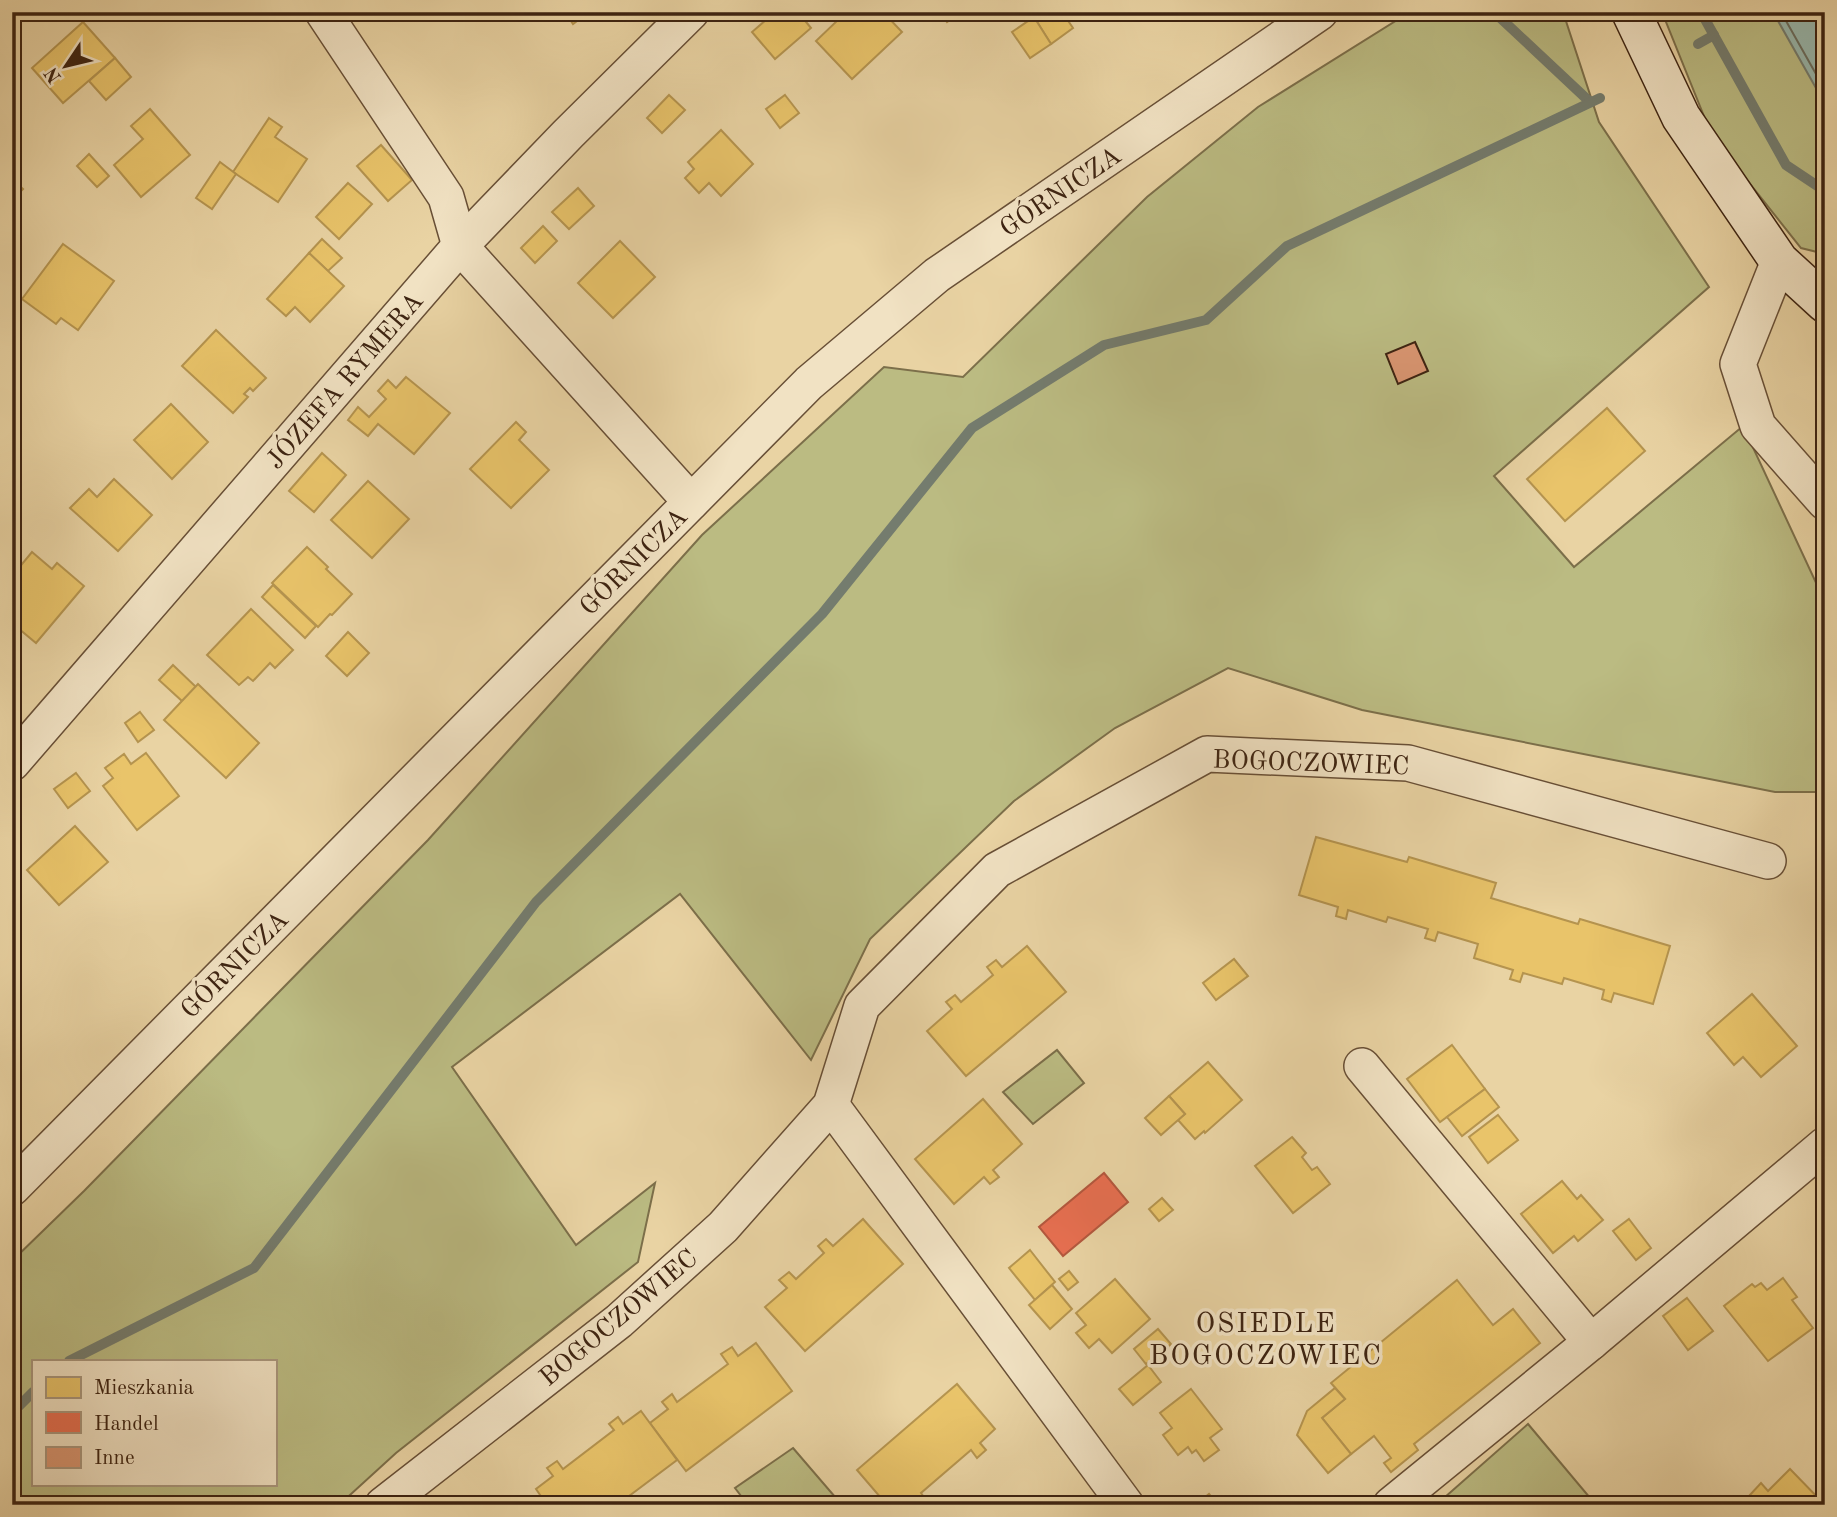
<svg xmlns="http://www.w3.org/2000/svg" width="1837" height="1517" viewBox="0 0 1837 1517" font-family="'Old Standard TT',serif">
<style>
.green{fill:#bbbb82;stroke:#7c6f4a;stroke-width:2;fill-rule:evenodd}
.water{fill:#98b7ac;stroke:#747c6e;stroke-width:2}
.homes{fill:#e9c46a;stroke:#b5944f;stroke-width:2}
.shops{fill:#e76f51;stroke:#b4583e;stroke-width:2}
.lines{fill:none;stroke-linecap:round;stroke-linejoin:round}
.shore{stroke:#6a6d5e;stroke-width:2}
.stream{stroke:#747c6e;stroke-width:10}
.building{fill:#da9672;stroke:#3d2311;stroke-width:2}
.minor-casing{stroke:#684f36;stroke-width:38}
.secondary-casing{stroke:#3d2311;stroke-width:41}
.minor{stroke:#f1e2c3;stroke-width:35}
.secondary{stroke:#f1e2c3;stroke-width:38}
.labels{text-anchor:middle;stroke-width:7;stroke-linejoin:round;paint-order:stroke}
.street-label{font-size:26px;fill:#3d2311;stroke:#f1e2c3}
.neighbourhood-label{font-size:28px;letter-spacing:2px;fill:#3d2311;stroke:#f1e2c3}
</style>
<rect width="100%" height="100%" fill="#e9d3a3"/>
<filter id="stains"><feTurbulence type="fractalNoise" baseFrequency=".00286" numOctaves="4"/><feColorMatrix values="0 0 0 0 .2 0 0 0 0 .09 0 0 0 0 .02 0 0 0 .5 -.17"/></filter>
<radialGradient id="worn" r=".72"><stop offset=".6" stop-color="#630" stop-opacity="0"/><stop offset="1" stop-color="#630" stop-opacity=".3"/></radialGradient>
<!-- green -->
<g class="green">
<path d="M 1410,12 L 1563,12 L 1599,122 L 1709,287 L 1494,476 L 1574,567 L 1743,426 L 1825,602 L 1825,792 L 1775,792 L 1362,710 L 1228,668 L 1115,728 L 1014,801 L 870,939 L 811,1060 L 680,894 L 452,1067 L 576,1245 L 655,1183 L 638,1262 L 396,1453 L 339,1505 L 12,1505 L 12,1261 L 84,1191 L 428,840 L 702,535 L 884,367 L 963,377 L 1147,197 L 1258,107 ZM 33,1361 L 275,1361 L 275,1484 L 33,1484 Z"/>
<polygon points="1662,12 1825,12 1825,254 1801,248 1712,136"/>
<polygon points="1057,1050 1084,1083 1033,1124 1003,1092"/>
<polygon points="1528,1424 1596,1505 1436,1505"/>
<polygon points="793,1448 842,1505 748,1505 735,1488"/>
</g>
<!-- water -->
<polygon class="water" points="1773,12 1825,12 1825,104"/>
<!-- homes -->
<g class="homes">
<polygon points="565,12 589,12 573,24"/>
<polygon points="775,12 798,12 811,28 775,59 752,32"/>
<polygon points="832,12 883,12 902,32 852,79 816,41 838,20"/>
<polygon points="940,12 961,12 947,22"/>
<polygon points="1041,12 1062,12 1073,28 1051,44 1034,17"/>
<polygon points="1034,17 1051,44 1030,58 1012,32"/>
<polygon points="83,22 115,58 63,103 32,68"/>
<polygon points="115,58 131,77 106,100 89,81"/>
<polygon points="669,95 685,110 662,133 647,118"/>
<polygon points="785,95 799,113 780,128 766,109"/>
<polygon points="150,109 190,155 141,197 114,165 143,139 131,126"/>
<polygon points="269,118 282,127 275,137 307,159 278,202 233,172"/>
<polygon points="721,130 753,164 721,196 709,183 699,193 685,178 694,169 688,162"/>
<polygon points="381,145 412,180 388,201 357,166"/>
<polygon points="89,154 109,176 97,187 77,166"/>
<polygon points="220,162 236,174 212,209 196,198"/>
<polygon points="12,179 23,189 12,200"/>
<polygon points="348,183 372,204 339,239 316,217"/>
<polygon points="578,188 594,206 569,229 552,212"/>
<polygon points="543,226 557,241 535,263 521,248"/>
<polygon points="322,239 342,258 328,271 309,253"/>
<polygon points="620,241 655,277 613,318 578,283"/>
<polygon points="63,244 114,281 78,330 61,318 56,324 22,299"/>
<polygon points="309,253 344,286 310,322 295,307 286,316 267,299"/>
<polygon points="216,330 266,378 253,391 250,388 244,394 248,397 233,413 182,366"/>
<polygon points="406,377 450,413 414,454 378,424 368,436 348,420 358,407 369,417 386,399 378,391 388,380 396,388"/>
<polygon points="171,404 208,442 172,479 134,440"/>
<polygon points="1607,408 1645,451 1565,521 1527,479"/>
<polygon points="516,422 526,432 519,440 549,470 511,508 470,469"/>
<polygon points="322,453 346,475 314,512 289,491"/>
<polygon points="114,479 152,515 118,551 70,508 89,489 97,497"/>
<polygon points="368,481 409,519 372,558 331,520"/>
<polygon points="307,547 328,567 326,569 352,594 332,615 330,614 318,627 272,583"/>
<polygon points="32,552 52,569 57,563 84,586 36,643 12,623 12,576"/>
<polygon points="273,585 316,626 305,638 262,597"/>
<polygon points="251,609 293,650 275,668 270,663 253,681 248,677 239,685 207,655"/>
<polygon points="348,632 369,653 347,676 326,656"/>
<polygon points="173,665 196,687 182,701 159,680"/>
<polygon points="198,684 259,743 226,778 164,720"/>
<polygon points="140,712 154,730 138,742 125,723"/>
<polygon points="146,753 179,796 137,830 103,786 113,778 105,768 124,754 131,764"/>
<polygon points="76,773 90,791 68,808 54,789"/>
<polygon points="75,826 108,862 59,905 27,870"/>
<polygon points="1316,837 1407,862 1409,857 1496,883 1491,898 1578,924 1580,919 1670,946 1653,1004 1614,993 1611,1002 1602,999 1604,990 1564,978 1562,984 1523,973 1520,982 1510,979 1513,970 1474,958 1478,944 1438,932 1435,941 1425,938 1428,929 1388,917 1386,922 1348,910 1346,919 1336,916 1338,907 1299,895"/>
<polygon points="1027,946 1066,992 966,1076 927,1031 952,1009 946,1002 955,995 961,1002 993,975 987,967 996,960 1002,967"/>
<polygon points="1234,959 1248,976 1216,1000 1203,983"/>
<polygon points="1752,994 1797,1046 1761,1077 1743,1057 1734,1065 1707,1033"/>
<polygon points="1452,1045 1485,1089 1440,1122 1407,1079"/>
<polygon points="1208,1062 1242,1100 1205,1133 1204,1131 1195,1139 1178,1120 1185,1114 1169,1096"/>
<polygon points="1485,1089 1499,1107 1462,1136 1447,1117"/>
<polygon points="1169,1096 1185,1114 1161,1135 1145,1118"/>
<polygon points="983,1099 1022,1144 993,1170 999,1177 990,1184 984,1177 954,1204 915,1159"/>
<polygon points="1498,1115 1518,1140 1488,1163 1469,1137"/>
<polygon points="1292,1137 1306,1153 1302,1157 1312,1170 1317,1167 1330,1184 1293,1213 1255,1166"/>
<polygon points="1562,1181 1577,1199 1581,1195 1603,1220 1578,1241 1574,1236 1553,1253 1521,1214"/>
<polygon points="1162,1198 1173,1210 1159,1221 1149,1209"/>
<polygon points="863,1219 903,1264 805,1351 765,1307 787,1288 779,1280 789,1272 796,1279 824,1253 818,1246 826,1239 833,1246"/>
<polygon points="1629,1219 1651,1248 1636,1260 1613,1231"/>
<polygon points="1030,1250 1055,1282 1035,1300 1009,1268"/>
<polygon points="1069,1271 1078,1282 1068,1290 1059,1279"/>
<polygon points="1783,1278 1797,1297 1792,1300 1813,1328 1768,1361 1724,1306 1752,1284 1755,1287 1761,1283 1767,1290"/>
<polygon points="1115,1279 1150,1319 1112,1353 1099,1339 1089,1348 1076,1333 1086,1325 1076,1313"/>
<polygon points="1457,1280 1493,1325 1513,1309 1540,1343 1414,1444 1418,1450 1391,1472 1384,1463 1391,1458 1374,1436 1351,1454 1322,1418 1345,1399 1331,1383"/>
<polygon points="1052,1285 1072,1309 1050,1329 1029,1305"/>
<polygon points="1687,1298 1713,1331 1688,1350 1663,1316"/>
<polygon points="1158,1329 1171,1344 1146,1364 1134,1349"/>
<polygon points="756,1343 792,1391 686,1471 650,1423 668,1409 662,1402 672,1394 677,1402 728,1364 721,1354 732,1347 738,1356"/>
<polygon points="1148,1365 1161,1382 1133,1405 1119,1389"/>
<polygon points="957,1384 995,1429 980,1443 986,1450 977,1458 971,1450 921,1493 926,1500 920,1505 914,1505 911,1501 907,1505 887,1505 857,1470"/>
<polygon points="1335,1388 1345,1399 1322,1418 1351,1454 1328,1473 1297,1435 1307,1411"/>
<polygon points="1191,1389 1222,1429 1210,1438 1219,1450 1204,1461 1196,1450 1192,1453 1188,1447 1178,1455 1163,1435 1172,1428 1160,1413"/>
<polygon points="641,1411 677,1460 617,1505 547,1505 536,1489 553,1476 547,1468 557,1461 563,1469 614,1430 609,1424 618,1417 623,1424"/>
<polygon points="1790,1469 1825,1505 1755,1505 1756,1503 1749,1496 1761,1483 1768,1491"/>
<polygon points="1209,1494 1218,1505 1202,1505 1199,1502"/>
</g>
<!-- shops -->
<polygon class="shops" points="1104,1173 1128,1202 1063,1256 1039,1227"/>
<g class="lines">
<!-- shore -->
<polyline class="shore" points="1781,12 1825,90"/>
<!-- stream -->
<g class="stream">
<polyline points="1494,12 1590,102"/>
<polyline points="1701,12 1786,165 1825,191"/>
<polyline points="1698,44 1714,35"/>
<polyline points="69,1361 254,1268 536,902 822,614 972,428 1104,345 1206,320 1287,246 1600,98"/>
<polyline points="12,1413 33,1392"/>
</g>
</g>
<!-- building -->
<polygon class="building" points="1415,342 1428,371 1398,384 1386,354"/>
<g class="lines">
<defs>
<g id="minor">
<polyline points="323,12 446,197 460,246 691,502"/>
<polyline points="1779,261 1738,364 1758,426 1825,502"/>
<polyline points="12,763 460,246 568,134 691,12"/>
<polyline points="1362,1066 1591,1342"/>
<polyline points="831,1105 1126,1505"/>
<polyline points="12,1188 809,383 937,275 1320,12"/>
<polyline points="383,1505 619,1321 723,1227 831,1105 862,1006 997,870 1207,754 1408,763 1768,861"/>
<polyline points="1391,1505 1591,1342 1825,1145"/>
</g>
<polyline id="secondary" points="1631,12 1681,117 1779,261 1825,303"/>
</defs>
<!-- minor casing -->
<use href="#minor" class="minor-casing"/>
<!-- secondary casing -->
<use href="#secondary" class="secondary-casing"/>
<!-- minor -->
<use href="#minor" class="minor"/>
<!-- secondary -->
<use href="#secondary" class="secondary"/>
</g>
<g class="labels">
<!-- street labels -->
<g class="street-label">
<text transform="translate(1060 191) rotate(-34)" y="9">GÓRNICZA</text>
<text transform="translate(344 380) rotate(-49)" y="9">JÓZEFA RYMERA</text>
<text transform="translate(633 561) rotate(-45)" y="9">GÓRNICZA</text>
<text transform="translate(1311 762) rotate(2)" y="9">BOGOCZOWIEC</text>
<text transform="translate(234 964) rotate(-45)" y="9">GÓRNICZA</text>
<text transform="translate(618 1317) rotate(-40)" y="9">BOGOCZOWIEC</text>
</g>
<!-- neighbourhood labels -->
<g class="neighbourhood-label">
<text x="1266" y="1332">OSIEDLE<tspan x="1266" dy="32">BOGOCZOWIEC</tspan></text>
</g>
</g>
<!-- margin -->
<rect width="1837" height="1517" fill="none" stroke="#e9d3a3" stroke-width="42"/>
<rect x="14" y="14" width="1809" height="1489" fill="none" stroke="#3d2311" stroke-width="3.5"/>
<rect x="21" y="21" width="1795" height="1475" fill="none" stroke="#3d2311" stroke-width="2"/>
<!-- legend -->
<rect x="32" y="1360" width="245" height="126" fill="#f1e2c3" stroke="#a9967c" stroke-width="2"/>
<rect x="46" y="1377" width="35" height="21" fill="#e9c46a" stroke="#a9967c" stroke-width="2"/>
<text x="94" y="1394" font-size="21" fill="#3d2311">Mieszkania</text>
<rect x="46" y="1412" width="35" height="21" fill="#e76f51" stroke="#a9967c" stroke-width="2"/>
<text x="94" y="1430" font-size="21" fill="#3d2311">Handel</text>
<rect x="46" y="1447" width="35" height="21" fill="#da9672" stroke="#a9967c" stroke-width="2"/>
<text x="94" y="1464" font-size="21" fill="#3d2311">Inne</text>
<!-- north arrow -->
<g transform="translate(66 66) rotate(235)" stroke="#f1e2c3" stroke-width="5" paint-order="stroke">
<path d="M0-5L12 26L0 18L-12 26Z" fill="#3d2311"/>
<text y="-10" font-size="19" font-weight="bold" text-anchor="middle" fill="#3d2311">N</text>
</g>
<rect width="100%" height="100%" filter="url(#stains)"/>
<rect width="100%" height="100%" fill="url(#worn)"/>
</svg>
